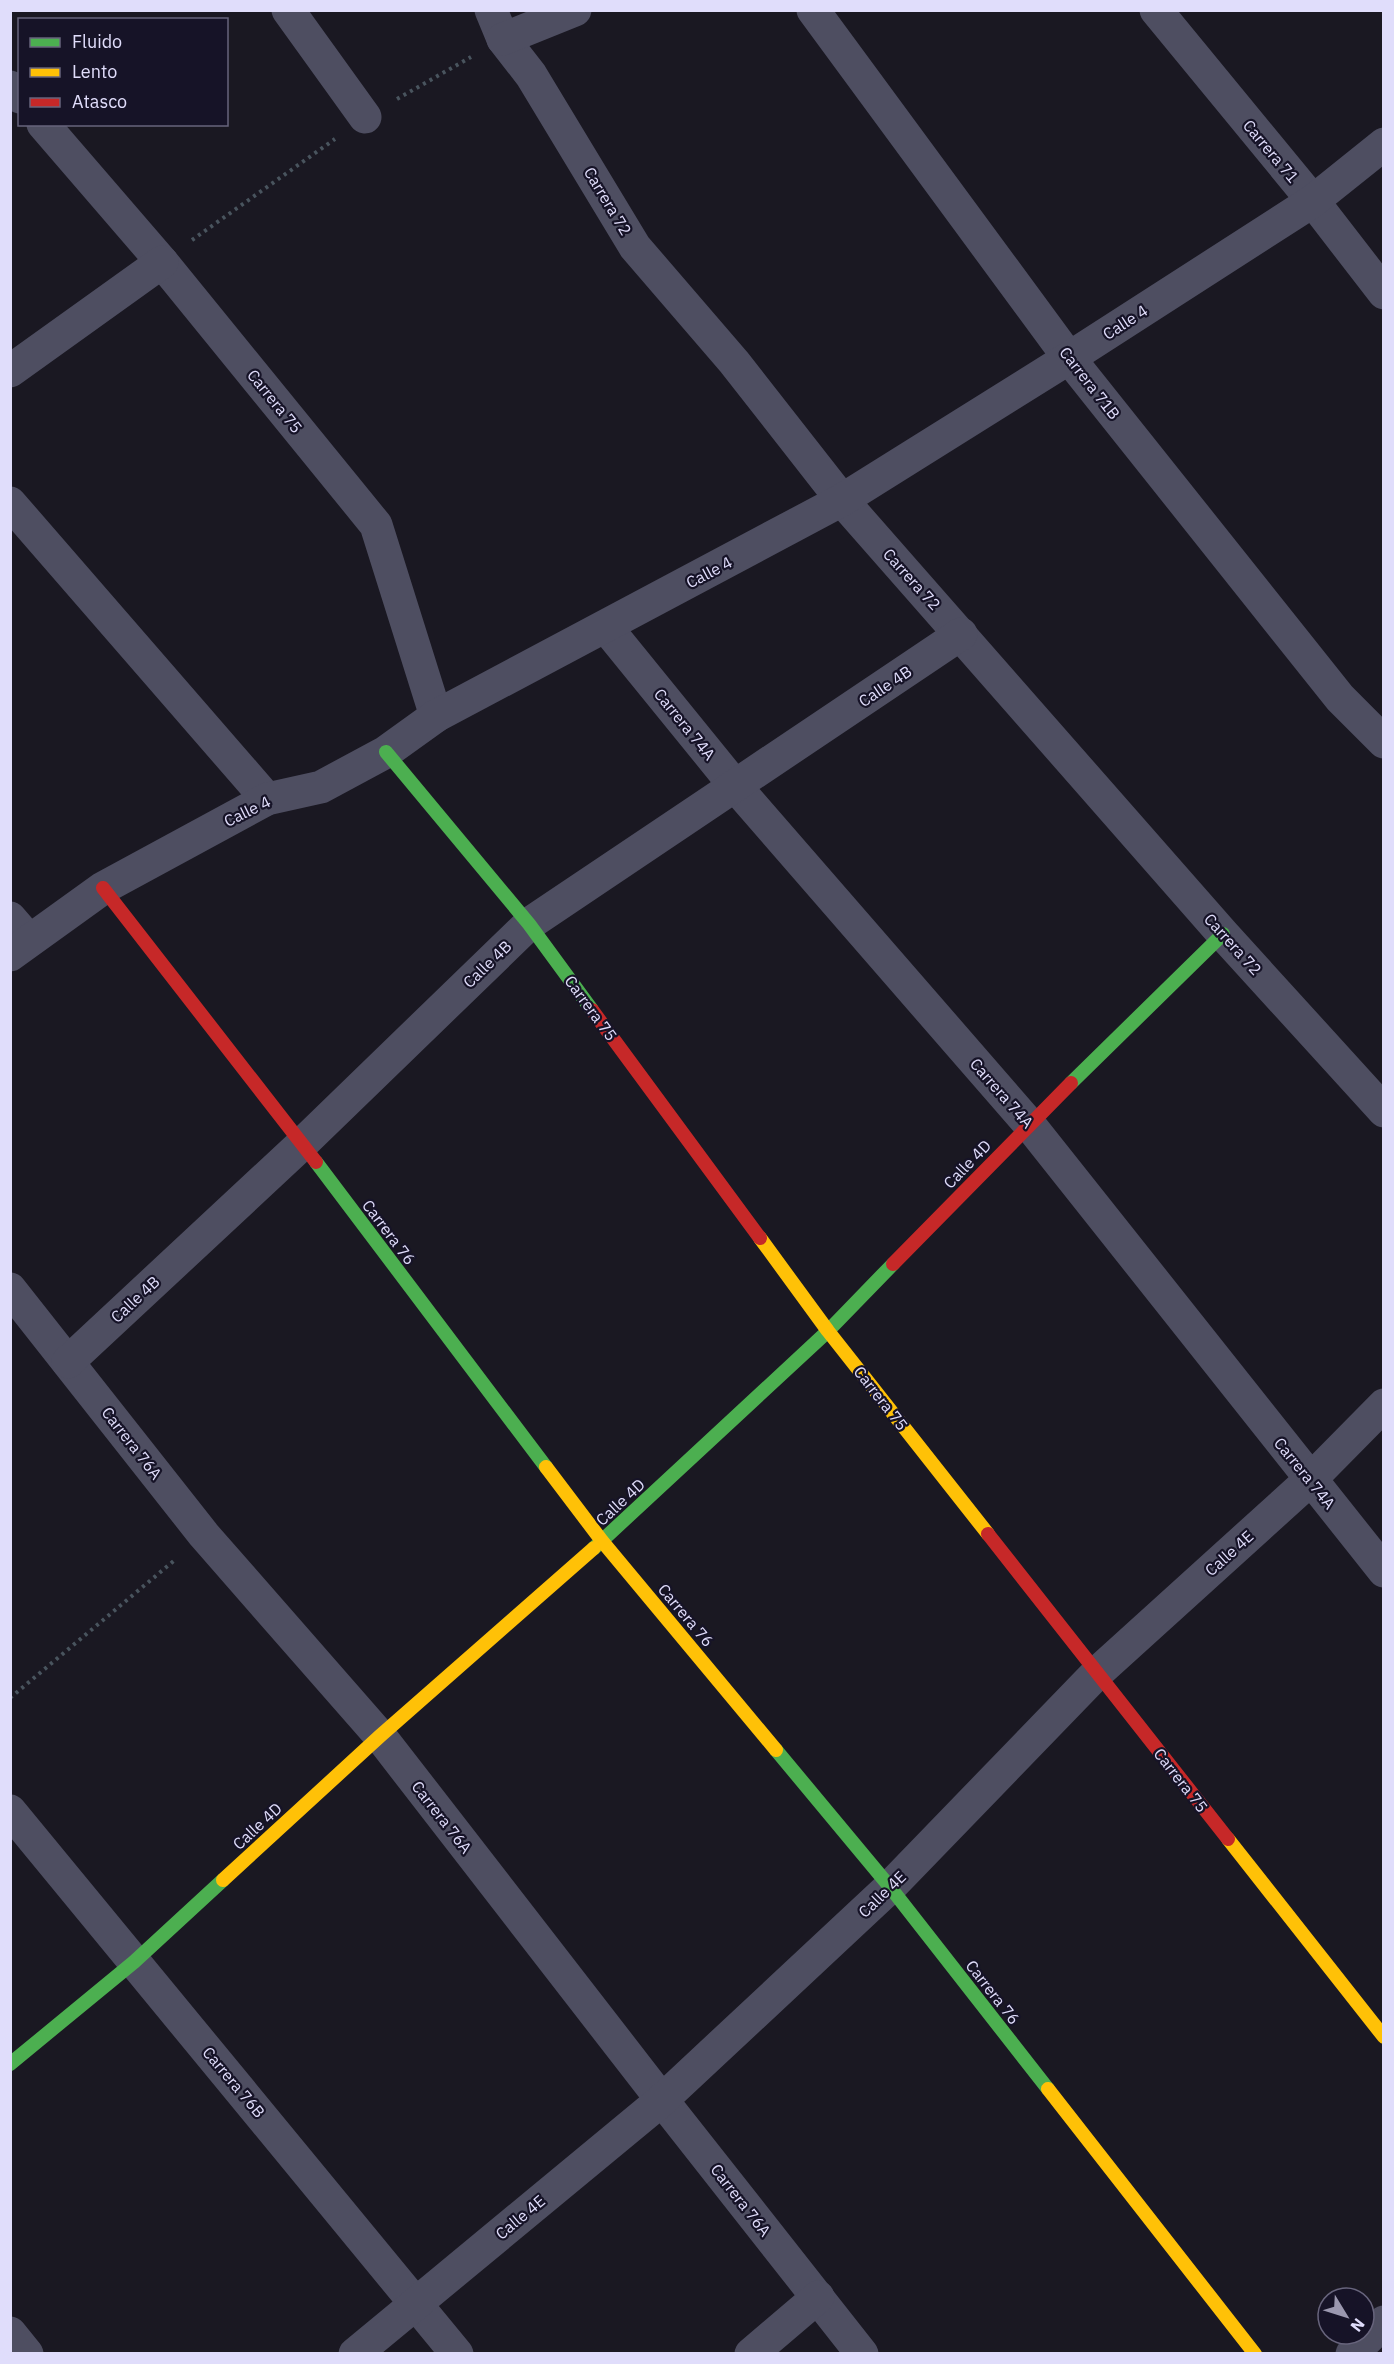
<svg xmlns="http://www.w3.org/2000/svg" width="1394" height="2364" viewBox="0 0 1394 2364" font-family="'IBM Plex Sans',sans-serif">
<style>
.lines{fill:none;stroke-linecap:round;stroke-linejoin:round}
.path{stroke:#49545e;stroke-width:4;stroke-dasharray:3 4.5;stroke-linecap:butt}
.street{stroke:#4e4e61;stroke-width:33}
.fast{stroke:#4caf50;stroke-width:14}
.slow{stroke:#ffc107;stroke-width:14}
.jam{stroke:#c62828;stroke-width:14}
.labels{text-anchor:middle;stroke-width:4.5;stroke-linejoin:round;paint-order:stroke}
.street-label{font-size:16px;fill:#e0ddfb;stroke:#161327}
</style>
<rect width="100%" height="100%" fill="#1a1822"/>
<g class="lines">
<!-- path -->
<g class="path">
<polyline points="397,99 471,57"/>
<polyline points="192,240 335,139"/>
<polyline points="10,1698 176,1559"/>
</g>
<!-- street -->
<g class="street">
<polyline points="288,10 365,117"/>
<polyline points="491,10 503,39 531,75 635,247 734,362 842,500 1223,934 1384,1111"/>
<polyline points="813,10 1069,358 1340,698 1384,742"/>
<polyline points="1156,10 1313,201 1384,293"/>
<polyline points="503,39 575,10"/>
<polyline points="10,87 20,97"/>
<polyline points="43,124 162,262 376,525 436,716"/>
<polyline points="10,371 162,262"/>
<polyline points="10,503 267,799"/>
<polyline points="606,627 736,787 1029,1124 1384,1571"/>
<polyline points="10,918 29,940"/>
<polyline points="10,955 103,888 267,799 321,787 386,752 436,716 842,500 1069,358 1313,201 1384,144"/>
<polyline points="10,1289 204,1535 380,1736 662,2100 862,2354"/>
<polyline points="68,1362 302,1144 529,924 961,634"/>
<polyline points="10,1811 457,2354"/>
<polyline points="10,2333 27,2354"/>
<polyline points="355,2354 662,2100 890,1887 1097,1673 1310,1480 1384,1405"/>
<polyline points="751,2354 818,2297"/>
<polyline points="1352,2354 1384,2322"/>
</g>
<!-- fast -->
<g class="fast">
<polyline points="386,752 529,924 592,1010"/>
<polyline points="1071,1083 1223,934"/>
<polyline points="316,1162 546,1467"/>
<polyline points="594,1548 828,1331 893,1264"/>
<polyline points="776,1750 890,1887 1048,2089"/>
<polyline points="10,2064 134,1962 223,1880"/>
</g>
<!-- slow -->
<g class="slow">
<polyline points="760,1238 828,1331 988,1534"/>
<polyline points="546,1467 602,1541 776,1750"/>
<polyline points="1228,1839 1384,2037"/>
<polyline points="223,1880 380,1736 594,1548"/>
<polyline points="1048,2089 1255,2354"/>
</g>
<!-- jam -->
<g class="jam">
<polyline points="103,888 316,1162"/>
<polyline points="592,1010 760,1238"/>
<polyline points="893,1264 1071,1083"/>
<polyline points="988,1534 1228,1839"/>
</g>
</g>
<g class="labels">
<!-- street labels -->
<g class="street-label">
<text transform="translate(1271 151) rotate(50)" y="6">Carrera 71</text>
<text transform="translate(608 201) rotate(59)" y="6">Carrera 72</text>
<text transform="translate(1125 322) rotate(-33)" y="6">Calle 4</text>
<text transform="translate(1090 383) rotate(52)" y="6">Carrera 71B</text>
<text transform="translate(275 401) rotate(51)" y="6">Carrera 75</text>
<text transform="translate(709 572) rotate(-28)" y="6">Calle 4</text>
<text transform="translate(912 579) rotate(48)" y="6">Carrera 72</text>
<text transform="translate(885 686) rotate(-34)" y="6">Calle 4B</text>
<text transform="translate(685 724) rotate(51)" y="6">Carrera 74A</text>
<text transform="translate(247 811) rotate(-26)" y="6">Calle 4</text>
<text transform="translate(1233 944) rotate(48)" y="6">Carrera 72</text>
<text transform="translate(487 964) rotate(-44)" y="6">Calle 4B</text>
<text transform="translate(591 1008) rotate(54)" y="6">Carrera 75</text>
<text transform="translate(1002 1093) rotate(49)" y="6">Carrera 74A</text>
<text transform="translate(967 1164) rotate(-46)" y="6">Calle 4D</text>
<text transform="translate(389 1232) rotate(53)" y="6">Carrera 76</text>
<text transform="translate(135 1299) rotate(-43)" y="6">Calle 4B</text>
<text transform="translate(881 1398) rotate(52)" y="6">Carrera 75</text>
<text transform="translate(132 1443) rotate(52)" y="6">Carrera 76A</text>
<text transform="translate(1305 1473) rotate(51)" y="6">Carrera 74A</text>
<text transform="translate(620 1502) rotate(-43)" y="6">Calle 4D</text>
<text transform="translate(1229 1553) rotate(-42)" y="6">Calle 4E</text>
<text transform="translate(686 1615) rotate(50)" y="6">Carrera 76</text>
<text transform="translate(1181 1780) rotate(52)" y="6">Carrera 75</text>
<text transform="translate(442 1817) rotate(52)" y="6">Carrera 76A</text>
<text transform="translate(257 1826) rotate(-43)" y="6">Calle 4D</text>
<text transform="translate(882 1894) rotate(-44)" y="6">Calle 4E</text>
<text transform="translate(993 1992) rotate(52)" y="6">Carrera 76</text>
<text transform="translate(234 2082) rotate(50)" y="6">Carrera 76B</text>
<text transform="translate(741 2200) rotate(52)" y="6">Carrera 76A</text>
<text transform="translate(520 2217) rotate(-40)" y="6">Calle 4E</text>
</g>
</g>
<!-- border -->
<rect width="1394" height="2364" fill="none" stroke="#e0ddfb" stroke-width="24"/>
<!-- legend -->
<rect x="18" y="18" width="210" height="108" fill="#161327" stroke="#67647c" stroke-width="1.5"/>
<rect x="30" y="38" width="30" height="9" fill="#4caf50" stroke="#67647c" stroke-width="1.5"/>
<text x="72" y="48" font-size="18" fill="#e0ddfb">Fluido</text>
<rect x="30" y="68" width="30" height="9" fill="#ffc107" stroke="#67647c" stroke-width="1.5"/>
<text x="72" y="78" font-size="18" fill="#e0ddfb">Lento</text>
<rect x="30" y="98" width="30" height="9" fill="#c62828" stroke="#67647c" stroke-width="1.5"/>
<text x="72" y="108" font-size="18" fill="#e0ddfb">Atasco</text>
<!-- north arrow -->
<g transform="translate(1346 2316) rotate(128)"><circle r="28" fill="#161327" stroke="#67647c" stroke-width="1.5"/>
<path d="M0-4.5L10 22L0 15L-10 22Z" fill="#9b98af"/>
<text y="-9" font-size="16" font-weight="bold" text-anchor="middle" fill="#e0ddfb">N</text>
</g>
</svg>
